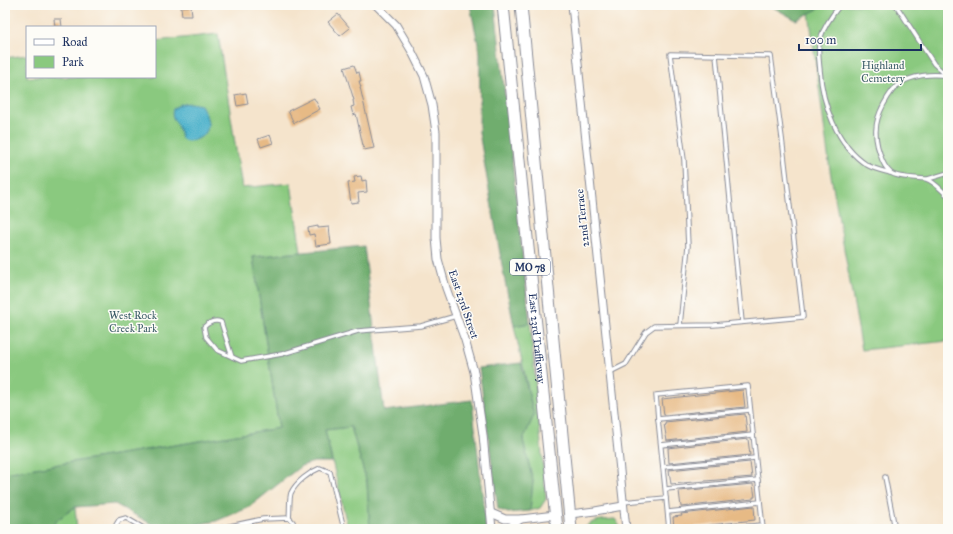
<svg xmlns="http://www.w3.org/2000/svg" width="953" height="534" viewBox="0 0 953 534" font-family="'IM FELL Great Primer',serif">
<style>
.green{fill:#8ac97f;stroke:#527c6e}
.forest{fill:#6fad6e;stroke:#456e66}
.water{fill:#4bb1ca;stroke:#337094}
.building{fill:#e7ba85}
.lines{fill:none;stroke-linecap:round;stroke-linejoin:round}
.lane-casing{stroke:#888a95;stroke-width:5.5}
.street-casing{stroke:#888a95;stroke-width:9}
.primary-casing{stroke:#888a95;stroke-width:13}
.lane{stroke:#fff;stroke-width:3.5}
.street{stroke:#fff;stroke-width:7}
.primary{stroke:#fff;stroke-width:11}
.labels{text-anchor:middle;stroke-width:3;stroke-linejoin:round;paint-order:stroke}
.shield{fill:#fdfcf7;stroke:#5f6c8c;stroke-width:1}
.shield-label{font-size:10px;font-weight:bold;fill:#1b2f5e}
.park-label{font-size:11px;fill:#3c5d68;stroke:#fdfcf7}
.street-label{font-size:11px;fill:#1b2f5e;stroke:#fdfcf7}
</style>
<rect width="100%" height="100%" fill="#fdfcf7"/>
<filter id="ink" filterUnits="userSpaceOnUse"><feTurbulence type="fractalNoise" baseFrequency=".025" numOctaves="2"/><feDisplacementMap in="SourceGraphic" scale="8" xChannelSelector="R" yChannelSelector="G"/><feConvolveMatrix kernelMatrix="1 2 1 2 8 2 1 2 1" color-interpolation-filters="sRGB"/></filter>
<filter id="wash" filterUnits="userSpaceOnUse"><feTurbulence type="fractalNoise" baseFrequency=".012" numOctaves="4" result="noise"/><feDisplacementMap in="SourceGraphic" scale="16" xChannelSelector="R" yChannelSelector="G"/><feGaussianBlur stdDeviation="0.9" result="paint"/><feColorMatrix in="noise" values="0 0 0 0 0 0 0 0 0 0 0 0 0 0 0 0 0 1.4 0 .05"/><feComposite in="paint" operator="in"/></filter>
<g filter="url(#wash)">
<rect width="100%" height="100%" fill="#f5e4cc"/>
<!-- green -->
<g class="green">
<polygon points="808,5 948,5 948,341 862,350 830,170"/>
<polygon points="218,34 242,188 291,183 301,252 253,257 279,428 5,473 5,58 27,55 27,77 155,77 155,41"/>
<polygon points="530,323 546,499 540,508 530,511 533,481 523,440 534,415 514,326"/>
<polygon points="351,427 367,483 370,529 348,529 325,430"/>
<polygon points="75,507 77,529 51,529 57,520"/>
<path d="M 615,519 L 619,525 L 619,529 L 584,529 C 591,519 604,520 615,519 Z"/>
</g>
<!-- forest -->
<g class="forest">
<polygon points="470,5 495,5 530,323 514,326 503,271 479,132 480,53"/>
<polygon points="769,5 818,5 818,9 796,20"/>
<polygon points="364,246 384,411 472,400 486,529 370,529 367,483 351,427 325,430 332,462 314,462 301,466 248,508 216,521 178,528 155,526 115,504 75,507 57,520 51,529 5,529 5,473 279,428 253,257"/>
<polygon points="521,363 534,415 523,440 533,481 530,511 508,513 498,509 479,368"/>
</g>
<!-- water -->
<path class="water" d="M 191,103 L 201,105 C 208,117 214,132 197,139 C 193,140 188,142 184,140 C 180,138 180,130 178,126 C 174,119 171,117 173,109 L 181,104 Z"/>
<g id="blocks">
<!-- building -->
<g class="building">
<polygon points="191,6 192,16 182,16 181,7"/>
<polygon points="338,14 350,28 340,36 328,22"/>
<polygon points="54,19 61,19 62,27 55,27"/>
<polygon points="354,65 357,73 359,72 361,81 359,81 361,87 360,87 374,148 364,150 356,114 353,115 351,107 354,106 353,100 354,100 344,68"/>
<polygon points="246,93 248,104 237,106 235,95"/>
<polygon points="314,98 320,109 294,123 288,111"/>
<polygon points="270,135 273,143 261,147 258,139"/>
<polygon points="361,176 362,181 366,180 367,192 358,193 359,202 351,203 348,183 355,182 354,177"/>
<polygon points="318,226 318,228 329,227 331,244 316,246 314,234 309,235 308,228"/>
<polygon points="743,390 745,407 664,415 662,399"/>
<polygon points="745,414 747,432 667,441 664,424 666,424 665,422"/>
<polygon points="748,439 750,455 669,463 668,448"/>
<polygon points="750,462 752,477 671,484 669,470"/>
<polygon points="753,484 755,497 753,497 753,499 681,507 679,491"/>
<polygon points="754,506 755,520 674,529 673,517 682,516 681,514"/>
</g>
</g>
</g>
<g filter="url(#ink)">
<use href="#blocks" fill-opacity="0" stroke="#888a95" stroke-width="1"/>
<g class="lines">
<defs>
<g id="lane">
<path d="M 840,5 C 832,15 824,27 820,39 C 817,48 819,60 820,70 C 822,103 837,146 867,165 C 874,169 883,171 890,173"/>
<polyline points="896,5 934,64 946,75"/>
<polyline points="716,55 742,322"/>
<path d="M 948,76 C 933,73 911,75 898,85 C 894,87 891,93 888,97 C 876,116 872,132 880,154 C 882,161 885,168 891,173 C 897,178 918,178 926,179 C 934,181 942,191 948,196"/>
<polyline points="928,179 948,173"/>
<path d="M 232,357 L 221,322 C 214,319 209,322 204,327 L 206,337 L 217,350 L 241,361 L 282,354 L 358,331 L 421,326 L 456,316"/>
<polyline points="610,372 626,364 646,332 654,326 714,325 803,317 782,138 771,56 670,54 684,160 688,246 680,325"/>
<polyline points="658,419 656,395 748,386 763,529"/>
<polyline points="661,445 753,435"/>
<polyline points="663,467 755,458"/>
<polyline points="885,477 895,529"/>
<polyline points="666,489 758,480"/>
<polyline points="666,498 658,419 750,410"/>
<polyline points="623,502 666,498 669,529"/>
<polyline points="668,512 760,502"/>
<path d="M 289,518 C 290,512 289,498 291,493 C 296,482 310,472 320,468 L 330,472 L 344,529"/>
<polyline points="116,529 116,525 119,520 126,518 145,529"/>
<polyline points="216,529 263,519 289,518 293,522 294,529"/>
<polyline points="717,529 762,525"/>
</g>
<g id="street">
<polyline points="376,5 396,25 411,50 424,76 432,105 436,132 436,238 438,259 446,288 465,340 474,372 483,435 492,529"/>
<polyline points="572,5 626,529"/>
<polyline points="491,513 505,519 521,519"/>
<polyline points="570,514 595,511 623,506"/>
<polyline points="507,529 521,519 555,515"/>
</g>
<g id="primary">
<path id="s1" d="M 503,5 L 557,529"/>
<polyline points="521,5 571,529"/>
</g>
</defs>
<!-- lane casing -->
<use href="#lane" class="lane-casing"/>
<!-- street casing -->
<use href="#street" class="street-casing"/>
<!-- primary casing -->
<use href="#primary" class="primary-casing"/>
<!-- lane -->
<use href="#lane" class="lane"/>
<!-- street -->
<use href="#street" class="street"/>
<!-- primary -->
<use href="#primary" class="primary"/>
</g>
</g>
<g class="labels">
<!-- shield labels -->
<rect class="shield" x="510" y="259" width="40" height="16" rx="3"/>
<g class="shield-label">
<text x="530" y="271">MO 78</text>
</g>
<!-- park labels -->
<g class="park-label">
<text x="883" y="69">Highland<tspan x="883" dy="13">Cemetery</tspan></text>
<text x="133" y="319">West Rock<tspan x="133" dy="13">Creek Park</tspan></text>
</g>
<!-- street labels -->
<g class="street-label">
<text transform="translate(582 218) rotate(-96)" y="4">22nd Terrace</text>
<text transform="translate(464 304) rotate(71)" y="4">East 23rd Street</text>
<text dy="4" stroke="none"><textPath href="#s1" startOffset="335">East 23rd Trafficway</textPath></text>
</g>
</g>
<!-- margin -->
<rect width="953" height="534" fill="none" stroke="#fdfcf7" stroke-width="20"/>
<!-- legend -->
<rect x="26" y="26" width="130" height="52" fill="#fdfcf7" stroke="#a3aaba"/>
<rect x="34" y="39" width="20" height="6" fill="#ffffff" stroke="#a3aaba"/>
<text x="62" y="46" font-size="12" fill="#1b2f5e">Road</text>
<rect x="34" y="56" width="20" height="12" fill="#8ac97f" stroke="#a3aaba"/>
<text x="62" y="66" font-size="12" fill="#1b2f5e">Park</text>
<!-- scale -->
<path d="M799 44v6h122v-6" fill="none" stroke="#1b2f5e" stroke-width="2"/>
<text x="805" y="44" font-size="12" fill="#1b2f5e" stroke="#fdfcf7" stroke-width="3" paint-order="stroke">100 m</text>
</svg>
